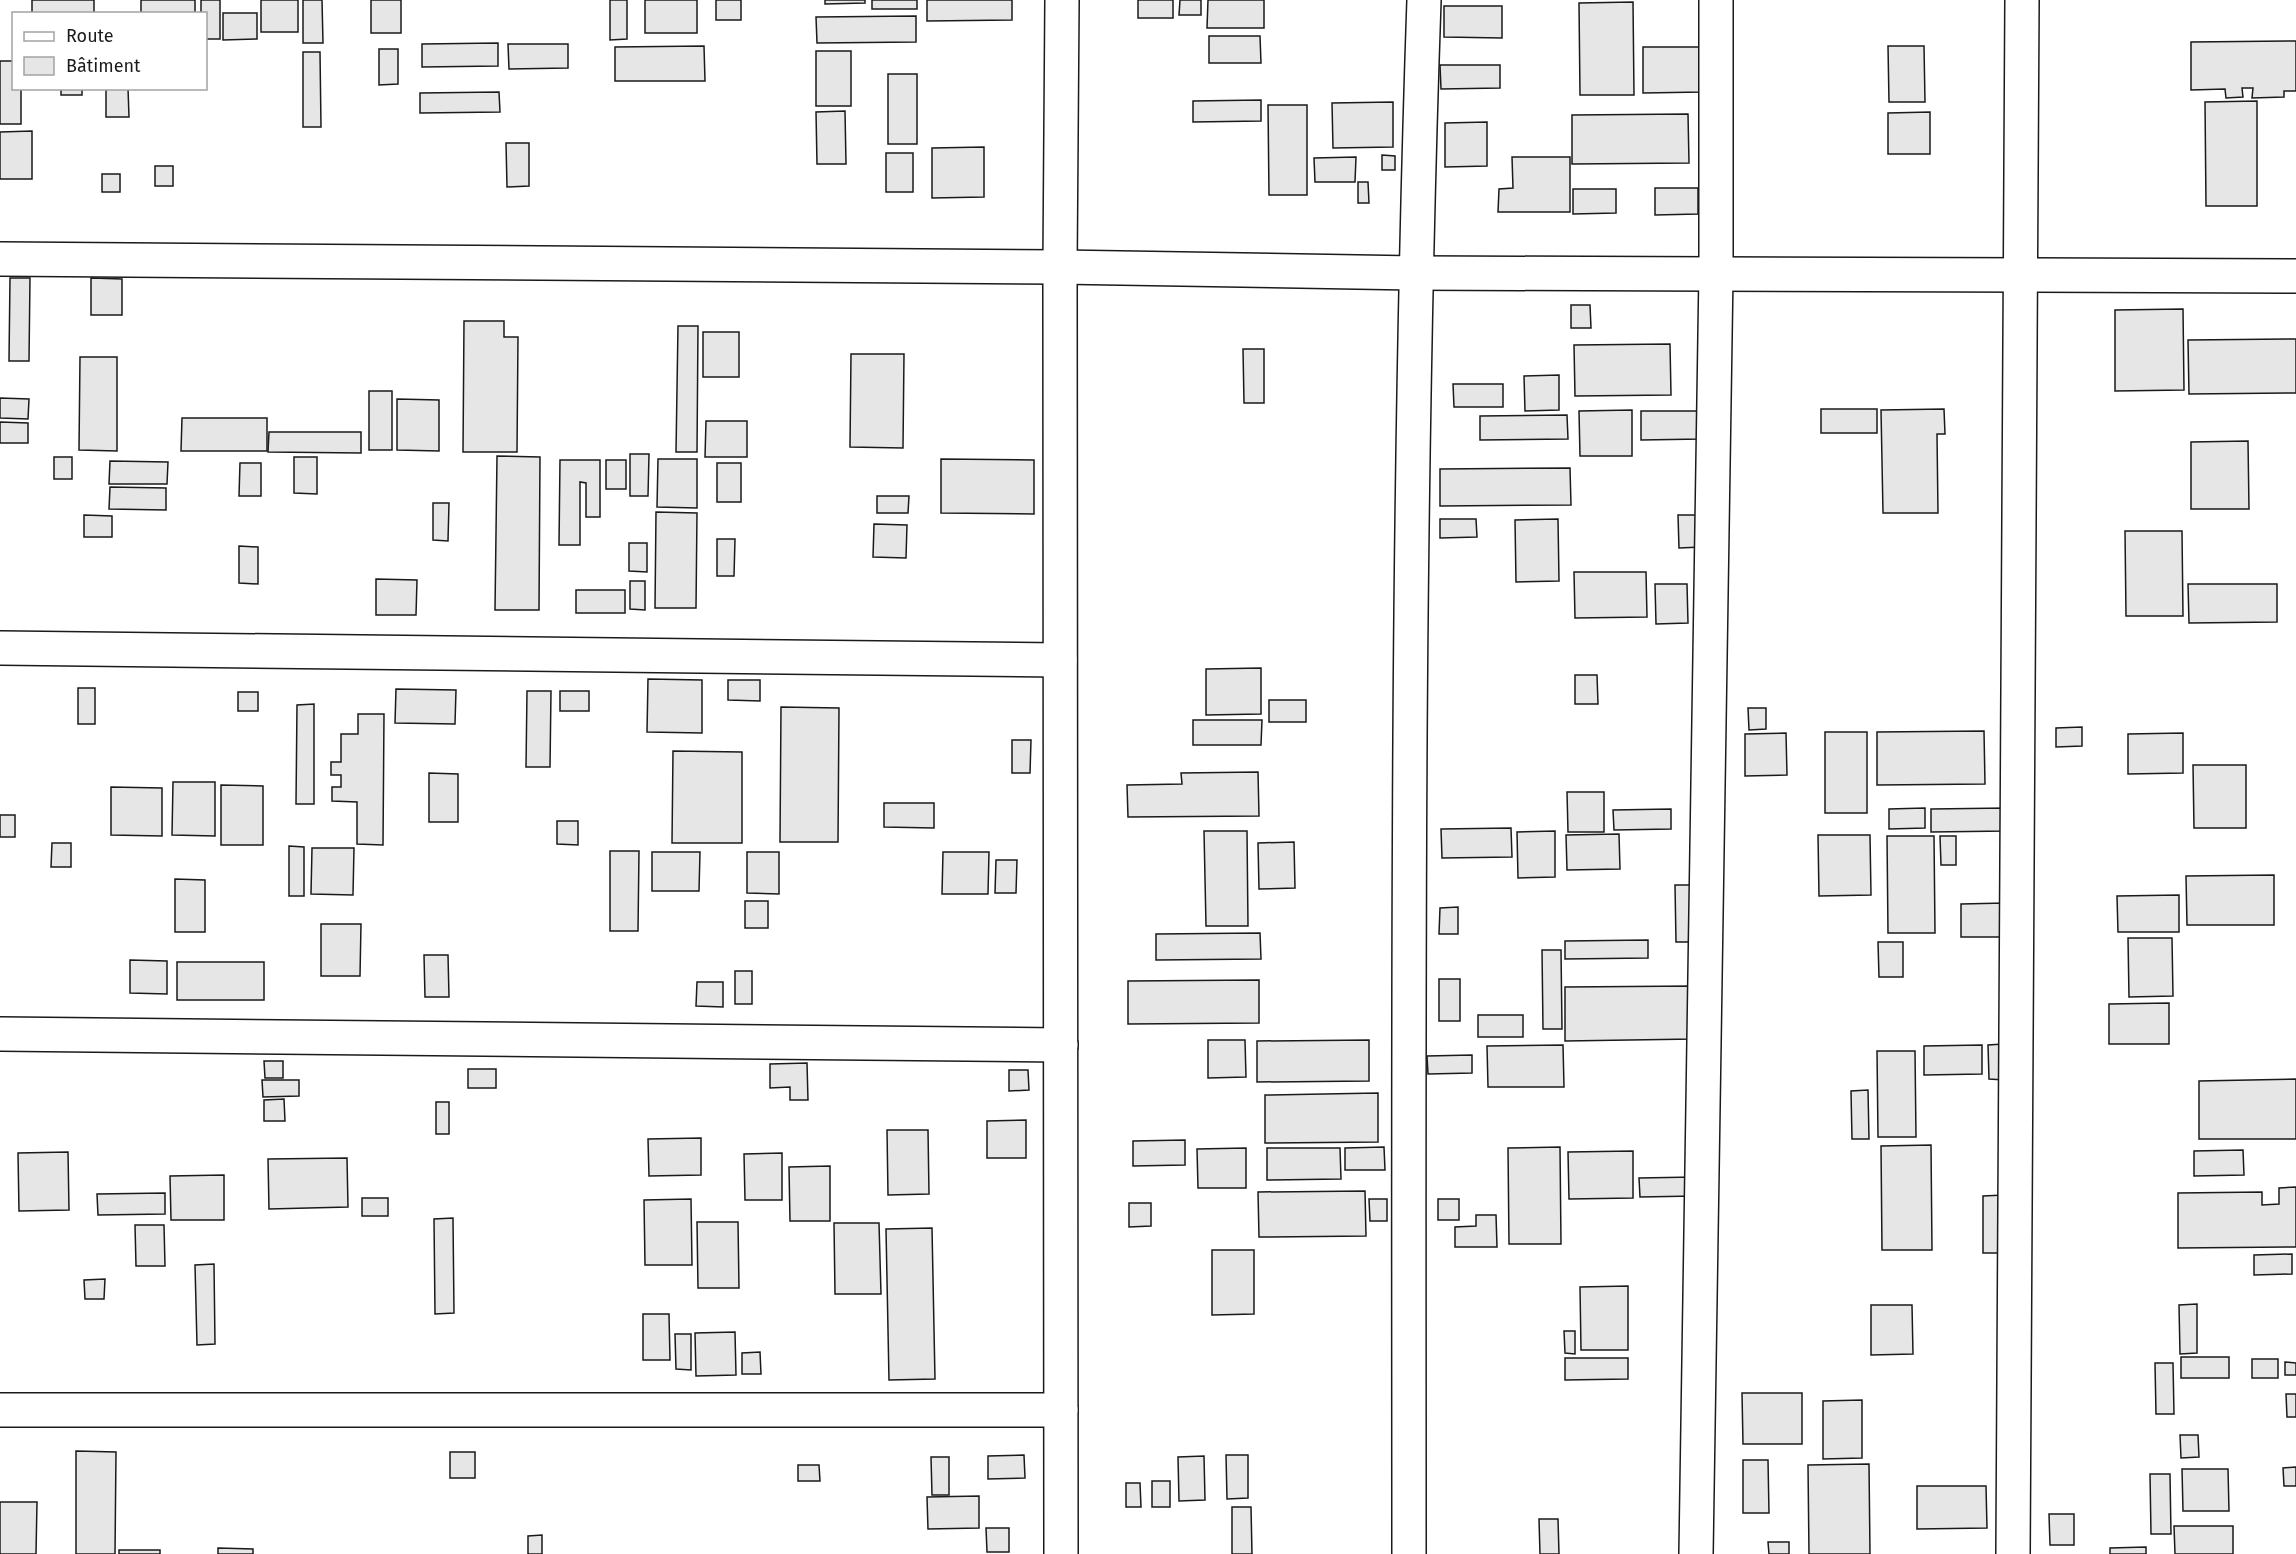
<svg xmlns="http://www.w3.org/2000/svg" width="2296" height="1554" viewBox="0 0 2296 1554" font-family="'Fira Sans',sans-serif">
<style>
.building{fill:#e6e6e6;stroke:#1a1a1a;stroke-width:1.5}
.lines{fill:none;stroke-linecap:round;stroke-linejoin:round}
.minor-casing{stroke:#1a1a1a;stroke-width:36}
.minor{stroke:#fff;stroke-width:33}
</style>
<rect width="100%" height="100%" fill="#fff"/>
<!-- building -->
<g class="building">
<rect x="32" y="0" width="62" height="14"/>
<rect x="141" y="0" width="54" height="14"/>
<polygon points="201,0 220,0 220,39 206,39 206,14 201,14"/>
<rect x="261" y="0" width="37" height="32"/>
<polygon points="303,0 322,0 323,43 303,43"/>
<rect x="371" y="0" width="30" height="33"/>
<polygon points="610,0 627,0 627,39 610,40"/>
<rect x="645" y="0" width="52" height="33"/>
<rect x="716" y="0" width="25" height="20"/>
<polygon points="825,0 865,0 865,3 825,4"/>
<rect x="872" y="0" width="45" height="9"/>
<polygon points="927,0 1012,0 1012,20 927,21"/>
<rect x="1138" y="0" width="35" height="18"/>
<polygon points="1180,0 1201,0 1201,15 1179,15"/>
<polygon points="1208,0 1264,0 1264,28 1207,28"/>
<polygon points="1633,2 1634,95 1580,95 1579,3"/>
<polygon points="1444,6 1502,6 1502,38 1444,37"/>
<polygon points="223,13 257,13 257,39 223,40"/>
<polygon points="916,16 916,42 817,43 816,17"/>
<polygon points="1209,36 1260,36 1261,63 1209,63"/>
<polygon points="2296,41 2296,91 2284,91 2284,97 2252,98 2253,88 2242,88 2243,97 2226,98 2225,89 2191,90 2191,42"/>
<polygon points="498,43 498,66 422,67 422,44"/>
<polygon points="508,44 568,44 568,68 509,69"/>
<polygon points="704,46 705,81 615,81 615,47"/>
<polygon points="1888,46 1924,46 1925,102 1889,102"/>
<polygon points="1643,47 1703,47 1703,92 1643,93"/>
<polygon points="379,49 398,49 398,84 379,85"/>
<rect x="816" y="51" width="35" height="55"/>
<polygon points="303,52 320,52 321,127 303,127"/>
<polygon points="0,61 14,61 14,88 21,88 21,124 0,124"/>
<polygon points="1440,65 1500,65 1500,88 1441,89"/>
<rect x="888" y="74" width="29" height="70"/>
<rect x="61" y="88" width="21" height="7"/>
<polygon points="106,88 128,88 129,117 106,117"/>
<polygon points="499,92 500,112 420,113 420,93"/>
<polygon points="1261,100 1261,121 1193,122 1193,101"/>
<polygon points="2257,101 2257,206 2206,206 2205,102"/>
<polygon points="1393,102 1393,147 1333,148 1332,103"/>
<polygon points="1268,105 1307,105 1307,195 1269,195"/>
<polygon points="845,111 846,164 817,164 816,112"/>
<polygon points="1930,112 1930,154 1888,154 1888,113"/>
<polygon points="1688,114 1689,163 1572,164 1572,115"/>
<polygon points="1487,122 1487,166 1445,167 1445,123"/>
<polygon points="32,131 32,179 0,179 0,132"/>
<polygon points="506,143 529,143 529,186 507,187"/>
<polygon points="984,147 984,197 932,198 932,148"/>
<rect x="886" y="153" width="27" height="39"/>
<polygon points="1382,155 1395,156 1395,170 1382,170"/>
<polygon points="1356,157 1355,182 1315,182 1314,158"/>
<polygon points="1512,157 1570,157 1570,212 1498,212 1499,189 1513,188"/>
<rect x="155" y="166" width="18" height="20"/>
<rect x="102" y="174" width="18" height="18"/>
<polygon points="1358,182 1368,182 1369,203 1358,203"/>
<polygon points="1655,188 1698,188 1698,214 1655,215"/>
<polygon points="1573,189 1616,189 1616,213 1573,214"/>
<polygon points="10,278 30,278 29,361 9,361"/>
<polygon points="91,278 122,279 122,315 91,315"/>
<polygon points="1571,305 1590,305 1591,328 1571,328"/>
<polygon points="2183,309 2184,390 2115,391 2115,310"/>
<polygon points="464,321 504,321 504,337 518,337 517,452 463,452"/>
<polygon points="678,326 698,326 697,452 676,452"/>
<rect x="703" y="332" width="36" height="45"/>
<polygon points="2296,339 2296,393 2189,394 2188,340"/>
<polygon points="1670,344 1671,395 1575,396 1574,345"/>
<polygon points="1243,349 1264,349 1264,403 1244,403"/>
<polygon points="851,354 904,354 903,448 850,447"/>
<polygon points="80,357 117,357 117,451 79,450"/>
<polygon points="1559,375 1559,410 1525,411 1524,376"/>
<polygon points="1453,384 1503,384 1503,407 1454,407"/>
<rect x="369" y="391" width="23" height="59"/>
<polygon points="0,398 29,399 28,419 0,418"/>
<polygon points="397,399 439,400 439,451 397,450"/>
<rect x="1821" y="409" width="56" height="24"/>
<polygon points="1944,409 1945,434 1937,434 1938,513 1883,513 1881,410"/>
<polygon points="1632,410 1632,456 1580,456 1579,411"/>
<polygon points="1641,411 1702,411 1702,439 1641,440"/>
<polygon points="1567,415 1568,439 1480,440 1480,416"/>
<polygon points="182,418 267,418 267,451 181,451"/>
<polygon points="706,421 747,421 747,457 705,457"/>
<polygon points="0,422 28,423 28,443 0,443"/>
<polygon points="269,432 361,432 361,453 268,452"/>
<polygon points="2248,441 2249,509 2191,509 2191,442"/>
<polygon points="630,454 649,454 648,496 630,496"/>
<polygon points="497,456 540,457 539,610 495,610"/>
<rect x="54" y="457" width="18" height="22"/>
<polygon points="294,457 317,457 317,494 294,493"/>
<polygon points="658,459 697,459 697,508 657,507"/>
<polygon points="941,459 1034,460 1034,514 941,513"/>
<polygon points="560,460 600,460 600,517 586,517 586,483 580,482 580,545 559,545"/>
<rect x="606" y="460" width="20" height="29"/>
<polygon points="110,461 168,462 167,484 109,484"/>
<polygon points="240,463 261,463 261,496 239,496"/>
<rect x="717" y="463" width="24" height="39"/>
<polygon points="1570,468 1571,505 1440,506 1440,469"/>
<polygon points="110,487 166,488 166,510 109,509"/>
<polygon points="877,496 909,496 908,513 877,513"/>
<polygon points="433,503 449,503 448,541 433,540"/>
<polygon points="656,512 697,513 696,608 655,608"/>
<polygon points="84,515 112,516 112,537 84,537"/>
<polygon points="1678,515 1701,515 1702,547 1679,548"/>
<polygon points="1440,519 1476,519 1477,537 1440,538"/>
<polygon points="1558,519 1559,581 1516,582 1515,520"/>
<polygon points="874,524 907,525 906,558 873,557"/>
<polygon points="2125,531 2182,531 2183,616 2126,616"/>
<polygon points="717,539 735,539 734,576 717,576"/>
<polygon points="629,543 647,543 647,572 629,571"/>
<polygon points="239,546 258,547 258,584 239,583"/>
<polygon points="1574,572 1646,572 1647,617 1575,618"/>
<polygon points="376,579 417,580 416,615 376,615"/>
<polygon points="630,581 645,581 645,610 630,609"/>
<polygon points="1655,584 1687,584 1688,623 1656,624"/>
<polygon points="2188,584 2277,584 2277,622 2189,623"/>
<rect x="576" y="590" width="49" height="23"/>
<polygon points="1261,668 1261,714 1206,715 1206,669"/>
<polygon points="1575,675 1597,675 1598,704 1575,704"/>
<polygon points="648,679 702,680 702,733 647,732"/>
<polygon points="728,680 760,680 760,701 728,700"/>
<rect x="78" y="688" width="17" height="36"/>
<polygon points="396,689 456,690 455,724 395,723"/>
<polygon points="527,691 551,691 550,767 526,767"/>
<rect x="560" y="691" width="29" height="20"/>
<rect x="238" y="692" width="20" height="19"/>
<rect x="1269" y="700" width="37" height="22"/>
<polygon points="314,704 314,804 296,804 297,705"/>
<polygon points="781,707 839,708 838,842 780,842"/>
<polygon points="1748,708 1766,708 1766,729 1749,730"/>
<polygon points="358,714 384,714 383,845 357,844 357,802 332,801 332,787 341,787 341,775 331,775 331,762 341,762 341,734 358,734"/>
<polygon points="1193,720 1262,720 1261,745 1193,745"/>
<polygon points="2082,727 2082,746 2056,747 2056,728"/>
<polygon points="1984,731 1985,784 1877,785 1877,732"/>
<rect x="1825" y="732" width="42" height="81"/>
<polygon points="1786,733 1787,775 1745,776 1745,734"/>
<polygon points="2183,733 2183,773 2128,774 2128,734"/>
<polygon points="1012,740 1031,740 1030,773 1012,773"/>
<polygon points="673,751 742,752 742,843 672,843"/>
<polygon points="2193,765 2246,765 2246,828 2194,828"/>
<polygon points="1258,772 1259,816 1128,817 1127,785 1182,784 1181,773"/>
<polygon points="429,773 458,774 458,822 429,822"/>
<polygon points="173,782 215,782 215,836 172,835"/>
<polygon points="221,785 263,786 263,845 221,845"/>
<polygon points="111,787 162,788 162,836 111,835"/>
<polygon points="1567,792 1604,792 1604,832 1568,832"/>
<polygon points="884,803 934,803 934,828 884,827"/>
<polygon points="1925,808 1925,828 1889,829 1889,809"/>
<polygon points="2007,808 2007,831 1931,832 1931,809"/>
<polygon points="1671,809 1671,829 1614,830 1613,810"/>
<rect x="0" y="815" width="15" height="22"/>
<polygon points="557,821 578,821 578,845 557,844"/>
<polygon points="1511,828 1512,857 1442,858 1441,829"/>
<polygon points="1204,831 1247,831 1248,926 1206,926"/>
<polygon points="1555,831 1555,877 1518,878 1517,832"/>
<polygon points="1619,834 1620,869 1567,870 1566,835"/>
<polygon points="1818,835 1870,835 1871,895 1819,896"/>
<polygon points="1887,836 1934,836 1935,933 1888,933"/>
<polygon points="1940,836 1956,836 1956,865 1941,865"/>
<polygon points="1294,842 1295,888 1259,889 1258,843"/>
<polygon points="52,843 71,843 71,867 51,867"/>
<polygon points="289,846 304,847 304,896 289,896"/>
<polygon points="312,848 354,848 353,895 311,894"/>
<polygon points="610,851 639,851 638,931 610,931"/>
<polygon points="652,852 700,852 699,891 652,891"/>
<polygon points="747,852 779,852 779,894 747,893"/>
<polygon points="943,852 989,852 988,894 942,894"/>
<polygon points="996,860 1017,860 1016,893 995,893"/>
<polygon points="2274,875 2274,925 2187,925 2186,876"/>
<polygon points="175,879 205,880 205,932 175,932"/>
<polygon points="1675,885 1697,885 1698,942 1676,942"/>
<polygon points="2179,895 2179,932 2118,932 2117,896"/>
<rect x="745" y="901" width="23" height="27"/>
<polygon points="2005,903 2006,937 1961,937 1961,904"/>
<polygon points="1458,907 1458,934 1439,934 1440,908"/>
<polygon points="321,924 361,924 360,976 321,976"/>
<polygon points="1260,933 1261,959 1156,960 1156,934"/>
<polygon points="2128,938 2172,938 2173,996 2129,997"/>
<polygon points="1648,940 1648,958 1565,959 1565,941"/>
<polygon points="1878,942 1903,942 1903,977 1879,977"/>
<polygon points="1542,950 1561,950 1562,1029 1543,1029"/>
<polygon points="424,955 448,955 449,997 425,997"/>
<polygon points="130,960 167,961 167,994 130,993"/>
<rect x="177" y="962" width="87" height="38"/>
<rect x="735" y="971" width="17" height="33"/>
<rect x="1439" y="979" width="21" height="42"/>
<polygon points="1259,980 1259,1023 1128,1024 1128,981"/>
<polygon points="697,982 723,982 723,1007 696,1006"/>
<polygon points="1694,986 1694,1039 1565,1041 1565,987"/>
<polygon points="2169,1003 2169,1044 2109,1044 2109,1004"/>
<rect x="1478" y="1015" width="45" height="22"/>
<polygon points="1208,1040 1245,1040 1246,1077 1208,1078"/>
<polygon points="1369,1040 1369,1081 1257,1082 1257,1041"/>
<polygon points="2003,1044 2004,1080 1989,1079 1988,1045"/>
<polygon points="1563,1045 1564,1087 1488,1087 1487,1046"/>
<polygon points="1982,1045 1982,1074 1924,1075 1924,1046"/>
<polygon points="1877,1051 1915,1051 1916,1137 1878,1137"/>
<polygon points="1472,1055 1472,1073 1428,1074 1427,1056"/>
<polygon points="264,1061 283,1061 283,1078 265,1078"/>
<polygon points="807,1063 808,1100 790,1100 790,1087 770,1088 770,1064"/>
<rect x="468" y="1069" width="28" height="19"/>
<polygon points="1009,1070 1028,1070 1029,1090 1009,1091"/>
<polygon points="2296,1079 2296,1139 2199,1139 2199,1081"/>
<polygon points="262,1080 299,1080 299,1096 263,1097"/>
<polygon points="1868,1090 1869,1139 1852,1139 1851,1091"/>
<polygon points="1378,1093 1378,1142 1265,1143 1265,1095"/>
<polygon points="284,1099 285,1121 264,1121 264,1100"/>
<rect x="436" y="1102" width="13" height="32"/>
<polygon points="1026,1120 1026,1158 987,1158 987,1121"/>
<polygon points="887,1130 928,1130 929,1194 888,1195"/>
<polygon points="701,1138 701,1175 649,1176 648,1139"/>
<polygon points="1185,1140 1185,1165 1133,1166 1133,1141"/>
<polygon points="1931,1145 1932,1250 1882,1250 1881,1146"/>
<polygon points="1384,1147 1385,1170 1345,1170 1345,1148"/>
<polygon points="1560,1147 1561,1244 1509,1244 1508,1148"/>
<polygon points="1246,1148 1246,1188 1198,1188 1197,1149"/>
<polygon points="1267,1148 1340,1148 1341,1179 1267,1180"/>
<polygon points="2243,1150 2244,1175 2194,1176 2194,1151"/>
<polygon points="1633,1151 1633,1198 1569,1199 1568,1152"/>
<polygon points="68,1152 69,1210 19,1211 18,1153"/>
<polygon points="782,1153 782,1200 745,1200 744,1154"/>
<polygon points="347,1158 348,1207 269,1209 268,1159"/>
<polygon points="830,1166 830,1221 790,1221 789,1167"/>
<polygon points="224,1175 224,1220 171,1220 170,1176"/>
<polygon points="1695,1177 1695,1196 1640,1197 1639,1178"/>
<polygon points="2296,1187 2296,1247 2178,1248 2178,1193 2262,1192 2262,1205 2279,1204 2279,1188"/>
<polygon points="1365,1191 1366,1236 1259,1237 1258,1192"/>
<polygon points="165,1193 165,1214 98,1215 97,1194"/>
<polygon points="2004,1195 2005,1253 1983,1253 1983,1196"/>
<rect x="362" y="1198" width="26" height="18"/>
<polygon points="691,1199 692,1265 645,1265 644,1200"/>
<polygon points="1369,1199 1387,1199 1387,1221 1370,1221"/>
<rect x="1438" y="1199" width="21" height="21"/>
<polygon points="1129,1203 1151,1203 1151,1226 1129,1227"/>
<polygon points="1476,1215 1496,1215 1497,1247 1455,1247 1455,1227 1476,1226"/>
<polygon points="453,1218 454,1313 435,1314 434,1219"/>
<polygon points="697,1222 738,1222 739,1288 698,1288"/>
<polygon points="834,1223 879,1223 881,1294 835,1294"/>
<polygon points="135,1225 164,1225 165,1266 136,1266"/>
<polygon points="932,1228 935,1379 889,1380 886,1229"/>
<polygon points="1212,1250 1254,1250 1254,1314 1212,1315"/>
<polygon points="2292,1254 2292,1274 2254,1275 2254,1255"/>
<polygon points="214,1264 215,1344 197,1345 195,1265"/>
<polygon points="105,1279 104,1299 85,1299 84,1280"/>
<polygon points="1628,1286 1628,1350 1581,1350 1580,1287"/>
<polygon points="2197,1304 2197,1353 2180,1354 2179,1305"/>
<polygon points="1871,1305 1912,1305 1913,1354 1871,1355"/>
<polygon points="643,1314 669,1314 670,1360 643,1360"/>
<polygon points="1564,1331 1575,1331 1575,1354 1565,1353"/>
<polygon points="735,1332 736,1375 696,1376 695,1333"/>
<polygon points="675,1334 691,1334 691,1370 676,1369"/>
<polygon points="760,1352 761,1374 742,1374 742,1353"/>
<rect x="2181" y="1357" width="48" height="21"/>
<polygon points="1565,1358 1628,1358 1628,1379 1565,1380"/>
<rect x="2252" y="1359" width="26" height="19"/>
<polygon points="2285,1362 2296,1363 2296,1375 2285,1375"/>
<polygon points="2155,1363 2173,1363 2174,1414 2156,1414"/>
<polygon points="1742,1393 1802,1393 1802,1444 1743,1444"/>
<polygon points="2286,1394 2296,1394 2296,1417 2287,1417"/>
<polygon points="1862,1400 1862,1458 1823,1459 1823,1401"/>
<polygon points="2180,1435 2198,1435 2199,1457 2181,1458"/>
<polygon points="76,1451 116,1452 115,1554 76,1554"/>
<rect x="450" y="1452" width="25" height="26"/>
<polygon points="1024,1455 1025,1478 988,1479 988,1456"/>
<polygon points="1226,1455 1248,1455 1248,1498 1227,1499"/>
<polygon points="1204,1456 1205,1500 1179,1501 1178,1457"/>
<polygon points="931,1457 949,1457 949,1495 932,1495"/>
<polygon points="1743,1460 1768,1460 1769,1513 1743,1513"/>
<polygon points="1869,1464 1870,1554 1809,1554 1808,1465"/>
<polygon points="798,1465 819,1465 820,1481 798,1481"/>
<polygon points="2296,1467 2296,1486 2284,1486 2283,1468"/>
<polygon points="2182,1469 2228,1469 2229,1511 2183,1511"/>
<polygon points="2150,1474 2170,1474 2171,1534 2151,1534"/>
<rect x="1152" y="1481" width="18" height="26"/>
<polygon points="1126,1483 1140,1483 1141,1507 1126,1507"/>
<polygon points="1917,1486 1986,1486 1987,1528 1917,1529"/>
<polygon points="979,1496 979,1528 928,1529 927,1497"/>
<polygon points="0,1502 37,1502 36,1554 0,1554"/>
<polygon points="1232,1507 1251,1507 1252,1554 1232,1554"/>
<polygon points="2049,1514 2074,1514 2074,1545 2050,1545"/>
<polygon points="1539,1519 1558,1519 1559,1554 1540,1554"/>
<polygon points="2174,1526 2233,1526 2233,1554 2175,1554"/>
<polygon points="986,1528 1009,1528 1009,1552 987,1552"/>
<polygon points="542,1535 542,1554 528,1554 528,1536"/>
<polygon points="1768,1542 1789,1542 1789,1554 1769,1554"/>
<polygon points="2146,1547 2146,1554 2110,1554 2110,1548"/>
<polygon points="218,1548 253,1549 253,1554 218,1554"/>
<rect x="119" y="1550" width="41" height="4"/>
</g>
<g class="lines">
<defs>
<g id="minor">
<polyline points="0,259 1060,267 1415,273 2296,276"/>
<polyline points="0,648 1060,660"/>
<polyline points="0,1034 1061,1045"/>
<polyline points="0,1410 1061,1410"/>
<polyline points="1061,1554 1060,267 1062,0"/>
<path d="M 1409,1554 C 1409,1036 1406,518 1424,0"/>
<polyline points="1696,1554 1716,272 1716,0"/>
<polyline points="2013,1554 2022,0"/>
</g>
</defs>
<!-- minor casing -->
<use href="#minor" class="minor-casing"/>
<!-- minor -->
<use href="#minor" class="minor"/>
</g>
<!-- legend -->
<rect x="12" y="12" width="195" height="78" fill="#ffffff" stroke="#a3a3a3" stroke-width="1.5"/>
<rect x="24" y="32" width="30" height="9" fill="#ffffff" stroke="#a3a3a3" stroke-width="1.5"/>
<text x="66" y="42" font-size="18" fill="#1a1a1a">Route</text>
<rect x="24" y="57" width="30" height="18" fill="#e6e6e6" stroke="#a3a3a3" stroke-width="1.5"/>
<text x="66" y="72" font-size="18" fill="#1a1a1a">Bâtiment</text>
</svg>
